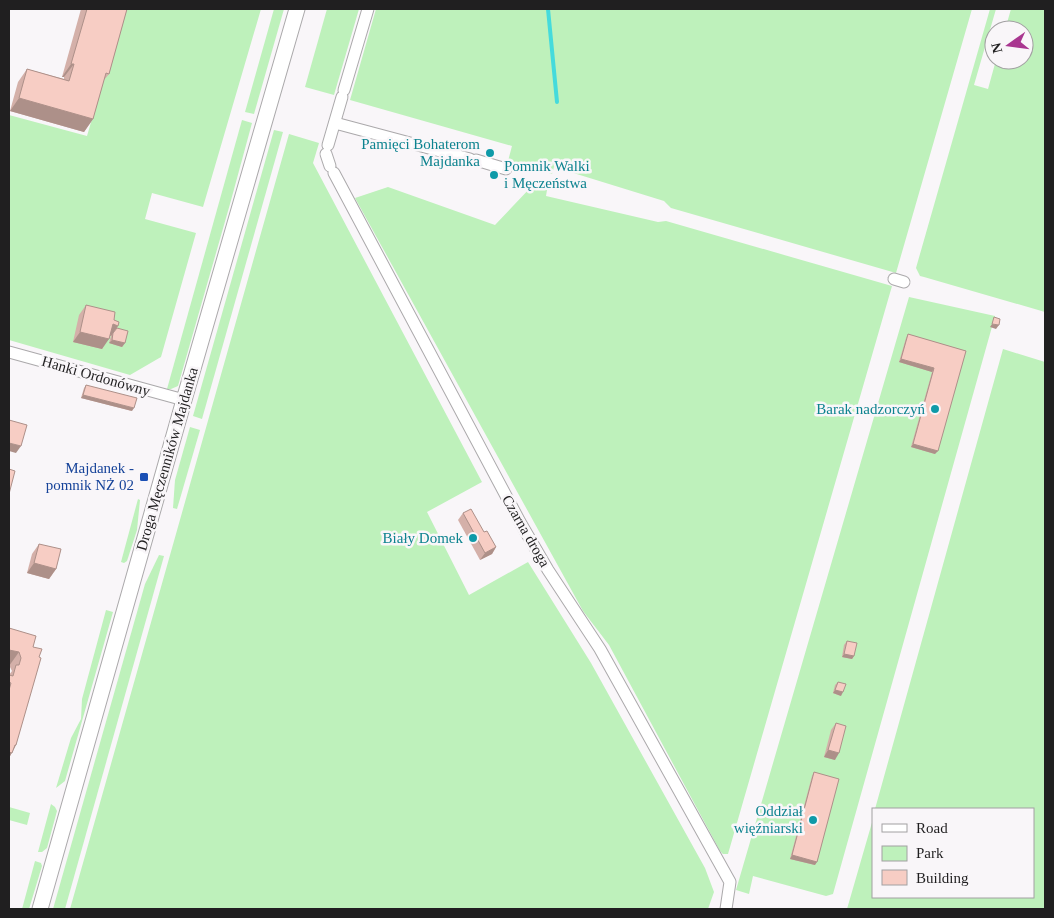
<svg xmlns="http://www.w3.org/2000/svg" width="1054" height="918" viewBox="0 0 1054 918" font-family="Georgia,serif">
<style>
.green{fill:#bef1bb}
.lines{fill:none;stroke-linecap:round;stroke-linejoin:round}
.stream{stroke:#45dbdc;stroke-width:4}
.street-casing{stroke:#aba9ab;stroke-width:13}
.secondary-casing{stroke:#aba9ab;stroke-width:17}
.street{stroke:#fff;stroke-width:11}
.secondary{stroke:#fff;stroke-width:15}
.wall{fill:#d4b0a9}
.shaded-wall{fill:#ad9089}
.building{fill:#f7cdc4;stroke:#ad9089}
.culture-dot{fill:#0f9aa8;stroke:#f9f6f9;stroke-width:2}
.transit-dot{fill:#1a4fb4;stroke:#f9f6f9;stroke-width:2}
.labels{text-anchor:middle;stroke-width:5;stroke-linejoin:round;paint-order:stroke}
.culture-label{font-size:15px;fill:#0d838f;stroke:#f9f6f9;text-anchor:end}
.street-label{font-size:15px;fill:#201f20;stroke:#f9f6f9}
.transit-label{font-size:15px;fill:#164399;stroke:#f9f6f9;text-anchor:end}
</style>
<rect width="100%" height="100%" fill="#f9f6f9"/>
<!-- green -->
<g class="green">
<polygon points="124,9 261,9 203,207 152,193 145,219 196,233 161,357 130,375 9,340 9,115 87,136"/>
<polygon points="274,9 284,9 254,114 245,112"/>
<polygon points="327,9 359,9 334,95 305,87"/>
<polygon points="376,9 972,9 896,273 671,208 664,201 554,167 552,174 508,161 512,146 350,100"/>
<polygon points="990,9 996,9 974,85 988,89 996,60 1024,60 1024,30 1005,30 1011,9 1045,9 1045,312 924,277 920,276 916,268"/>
<polygon points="242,120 252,123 230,204 178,386 171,389 167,389"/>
<polygon points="274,130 283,132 202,419 193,416"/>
<polygon points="289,134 319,143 313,163 482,482 427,512 469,595 528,562 591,663 705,868 714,892 708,909 70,909"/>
<polygon points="532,186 547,190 546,196 658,222 666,221 892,286 728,854 723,854 720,851 609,645 583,611 355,198 388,187 495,225"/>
<polygon points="909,297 995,316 833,894 826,896 753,876 749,894 736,890"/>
<polygon points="1003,349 1045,362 1045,909 847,909 873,819 873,897 1033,897 1033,809 875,809"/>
<polygon points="190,427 200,430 177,509 173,508 175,480"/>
<polygon points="138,499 140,500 137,530 127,561 124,563 121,562"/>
<polygon points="159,555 164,556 65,909 53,909 145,584"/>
<polygon points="106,610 113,612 65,781 56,788 71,738 81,719 82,699"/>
<polygon points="51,804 55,807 57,811 47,848 42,852 38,852"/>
<polygon points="9,807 30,813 27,825 9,820"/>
<polygon points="35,861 41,863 42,866 29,909 22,909"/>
</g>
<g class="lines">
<!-- stream -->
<polyline class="stream" points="548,9 557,102"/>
<defs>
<g id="street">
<polyline points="344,90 368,9"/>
<polyline points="335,123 470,159"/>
<polyline points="328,145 342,97"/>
<polyline points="326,154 330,166"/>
<polyline points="476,160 506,169"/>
<polyline points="334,173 520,522 548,570 600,649 730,882 726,909"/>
<polyline points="894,279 904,282"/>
<polyline points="9,352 184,400"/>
</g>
<polyline id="secondary" points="40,909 184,400 297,9"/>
</defs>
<!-- street casing -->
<use href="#street" class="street-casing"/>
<!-- secondary casing -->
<use href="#secondary" class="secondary-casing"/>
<!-- street -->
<use href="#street" class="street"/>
<!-- secondary -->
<use href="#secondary" class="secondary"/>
</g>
<!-- wall -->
<g class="wall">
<polygon points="81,9 127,9 109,74 104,80 93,119 84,132 10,111 18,82 27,69 64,79 64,77 62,77"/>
<polygon points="86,305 114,320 117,328 125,343 122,347 109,343 111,336 110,335 102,349 73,342 79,315"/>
<polygon points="908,334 966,351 935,454 911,447 932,372 899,362 906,338"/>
<polygon points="86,385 132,411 81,398 84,388"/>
<polygon points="463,513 484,532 496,547 492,554 480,560 458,520"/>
<polygon points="39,544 56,569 49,579 27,573 32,554"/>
<polygon points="9,628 33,647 16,745 9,758 9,675 12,671 9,665"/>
<polygon points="847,641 854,656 852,659 842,657 844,645"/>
<polygon points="838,682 841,696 833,693 835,685"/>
<polygon points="836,723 835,760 824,757 831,730"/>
<polygon points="814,772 815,865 790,859 812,776"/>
</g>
<!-- shaded-wall -->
<g class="shaded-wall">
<polygon points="71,64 74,64 64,77 62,77"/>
<polygon points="19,98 93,119 84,132 10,111"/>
<polygon points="113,324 118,326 111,336 106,334"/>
<polygon points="992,324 999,325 996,329 990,327"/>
<polygon points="80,332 109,339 102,349 73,342"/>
<polygon points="112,340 125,343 122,347 109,343"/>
<polygon points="901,359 934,368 932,372 899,362"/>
<polygon points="83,395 134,408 132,411 81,398"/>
<polygon points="9,443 21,446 16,453 9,451"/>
<polygon points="913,444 938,451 935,454 911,447"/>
<polygon points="496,547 492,554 480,560 485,553"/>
<polygon points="34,563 56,569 49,579 27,573"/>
<polygon points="9,650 19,652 9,666"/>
<polygon points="844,654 854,656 852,659 842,657"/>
<polygon points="835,690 843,692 841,696 833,693"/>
<polygon points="15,745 16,745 9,758 9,752"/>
<polygon points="828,750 839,753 835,760 824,757"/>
<polygon points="792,855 817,862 815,865 790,859"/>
</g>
<!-- building -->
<g class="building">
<polygon points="87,9 127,9 109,74 106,73 93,119 19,98 27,69 69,81 74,64 71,64"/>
<polygon points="86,305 115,312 114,320 119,322 118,326 113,324 109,339 80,332"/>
<polygon points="994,317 1000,319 999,325 992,324"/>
<polygon points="117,328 128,331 125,343 112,340 113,333"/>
<polygon points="908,334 966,351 938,451 913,444 934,368 901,359"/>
<polygon points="86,385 137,398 134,408 83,395"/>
<polygon points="9,420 27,425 21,446 9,443"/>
<polygon points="9,469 15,471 9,494"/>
<polygon points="471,509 484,532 487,531 496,547 485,553 463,513"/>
<polygon points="39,544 61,549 56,569 34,563"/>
<polygon points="9,628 36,636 33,647 42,649 39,657 41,658 16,745 15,745 12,753 9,752 9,690 11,683 9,682 9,675 13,676 16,665 19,665 21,658 19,652 9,650"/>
<polygon points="847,641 857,643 854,656 844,654"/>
<polygon points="838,682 846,684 843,692 835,690"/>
<polygon points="836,723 846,726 839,753 828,750"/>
<polygon points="814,772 839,779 817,862 792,855"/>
</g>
<!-- markers -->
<g class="culture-dot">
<circle cx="490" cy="153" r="5"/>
<circle cx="494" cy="175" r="5"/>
<circle cx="935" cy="409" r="5"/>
<circle cx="473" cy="538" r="5"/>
<circle cx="813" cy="820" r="5"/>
</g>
<rect class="transit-dot" x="139" y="472" width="10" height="10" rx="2.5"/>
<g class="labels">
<!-- culture labels -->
<g class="culture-label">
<text x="480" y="149">Pamięci Bohaterom<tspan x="480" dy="17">Majdanka</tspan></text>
<text x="504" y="171" text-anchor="start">Pomnik Walki<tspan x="504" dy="17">i Męczeństwa</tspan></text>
<text x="925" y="414">Barak nadzorczyń</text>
<text x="463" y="543">Biały Domek</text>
<text x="803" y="816">Oddział<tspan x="803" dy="17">więźniarski</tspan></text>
</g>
<!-- street labels -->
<g class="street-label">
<text transform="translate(96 376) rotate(16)" y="5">Hanki Ordonówny</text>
<text transform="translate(167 459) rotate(-74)" y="5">Droga Męczenników Majdanka</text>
<text transform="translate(526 531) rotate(60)" y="5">Czarna droga</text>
</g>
<!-- transit labels -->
<g class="transit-label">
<text x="134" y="473">Majdanek -<tspan x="134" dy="17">pomnik NŻ 02</tspan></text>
</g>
</g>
<!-- border -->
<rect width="1054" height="918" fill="none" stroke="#201f20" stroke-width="20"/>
<!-- legend -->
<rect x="872" y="808" width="162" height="90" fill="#f9f6f9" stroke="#a2a0a2"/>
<rect x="882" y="824" width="25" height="8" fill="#ffffff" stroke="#a2a0a2"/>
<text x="916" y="833" font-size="15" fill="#201f20">Road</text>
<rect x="882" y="846" width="25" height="15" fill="#bef1bb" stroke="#a2a0a2"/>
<text x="916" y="858" font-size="15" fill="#201f20">Park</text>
<rect x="882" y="870" width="25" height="15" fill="#f7cdc4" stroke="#a2a0a2"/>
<text x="916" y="883" font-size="15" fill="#201f20">Building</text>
<!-- north arrow -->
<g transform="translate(1009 45) rotate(256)"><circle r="24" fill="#f9f6f9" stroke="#a2a0a2"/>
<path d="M0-4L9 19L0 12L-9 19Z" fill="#a93690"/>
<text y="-8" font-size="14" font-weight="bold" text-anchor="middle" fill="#201f20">N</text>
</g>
</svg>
